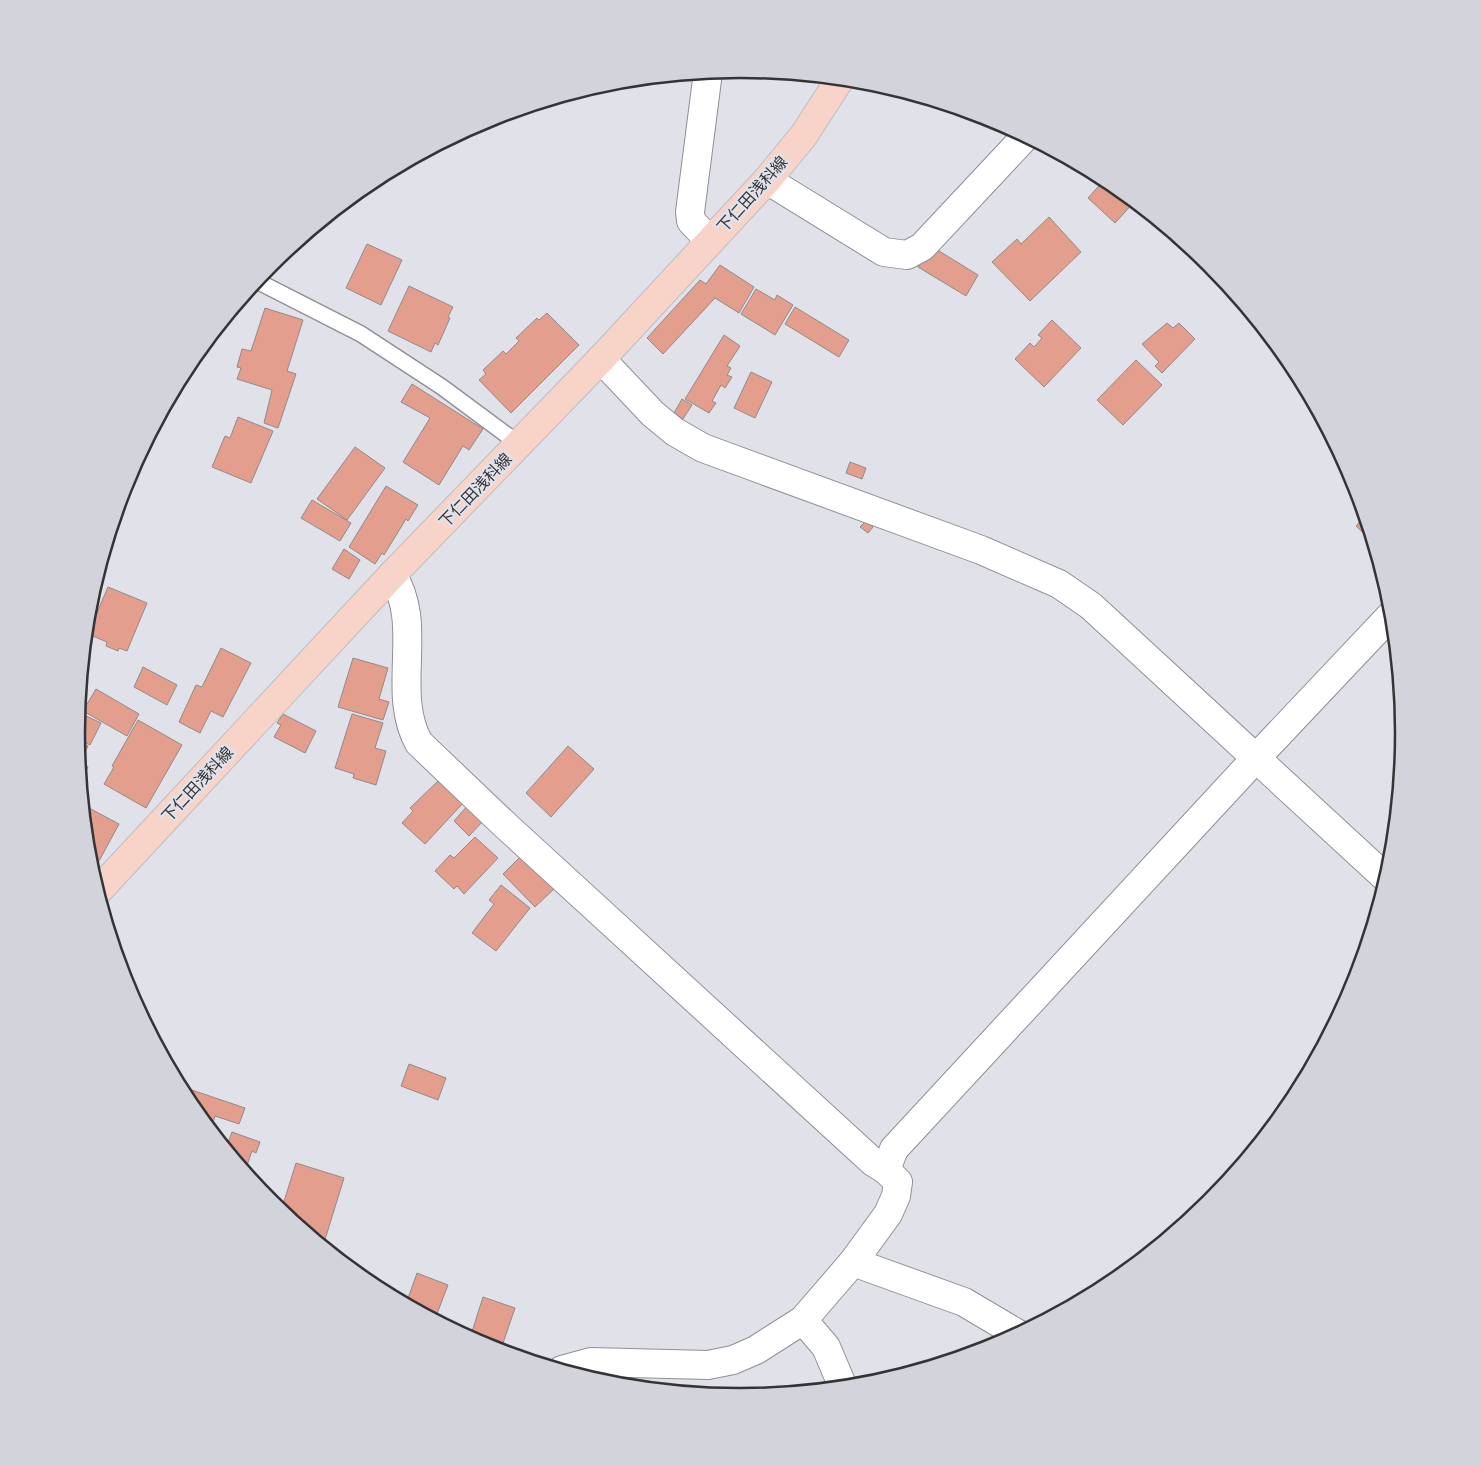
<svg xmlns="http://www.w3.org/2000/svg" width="1481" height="1466" viewBox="0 0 1481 1466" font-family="'Noto Sans','Noto Sans JP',sans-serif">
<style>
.building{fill:#e39e8e;stroke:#928a88}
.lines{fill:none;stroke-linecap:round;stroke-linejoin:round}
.lane-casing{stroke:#8f8f97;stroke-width:18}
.street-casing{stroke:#8f8f97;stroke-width:30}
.primary-casing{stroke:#bebebf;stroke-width:30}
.lane{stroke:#fff;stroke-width:15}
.street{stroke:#fff;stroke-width:28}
.primary{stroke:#f8d3c7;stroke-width:28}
.labels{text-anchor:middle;stroke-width:5;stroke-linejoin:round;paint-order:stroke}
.street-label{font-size:16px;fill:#343437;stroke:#e1e1e9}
.rim{fill:none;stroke:#343437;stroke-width:2.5}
</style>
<rect width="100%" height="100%" fill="#e1e1e9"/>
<!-- building -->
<g class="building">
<polygon points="1105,179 1135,201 1115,223 1088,198"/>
<polygon points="1049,217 1081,252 1030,301 992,262 1017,239 1021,244"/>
<polygon points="367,244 402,260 381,305 346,288"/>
<polygon points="931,246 978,275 966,296 918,267"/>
<polygon points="720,265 754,287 739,313 715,298 663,354 647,338 700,280 706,284"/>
<polygon points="409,286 453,307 448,317 450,318 438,345 435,343 431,352 388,331"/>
<polygon points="756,289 775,300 777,295 793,305 775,335 741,314"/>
<polygon points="795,307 849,340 839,357 785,324"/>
<polygon points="265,308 303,320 287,371 296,374 278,428 264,423 272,390 237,379 241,368 237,367 242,349 251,351"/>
<polygon points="547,313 579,345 511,413 479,380 486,374 483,370 503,351 506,354 519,341 516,338 537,318 539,320"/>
<polygon points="1052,320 1081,348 1044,387 1015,359 1030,343 1034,347 1042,338 1038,335"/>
<polygon points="1167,323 1173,328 1179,323 1195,339 1162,373 1155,366 1159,362 1142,344"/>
<polygon points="724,335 740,346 727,366 731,368 727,375 732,377 725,388 721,385 712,401 716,403 709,413 685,399"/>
<polygon points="1136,360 1162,385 1123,425 1097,400"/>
<polygon points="751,372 772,382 755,418 734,408"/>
<polygon points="412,384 483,429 469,450 463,446 439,485 403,462 430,418 401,402"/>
<polygon points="682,399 692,405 683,419 674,413"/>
<polygon points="238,417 273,431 251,483 212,467 225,436 230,438"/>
<polygon points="355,447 385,468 347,520 317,499"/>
<polygon points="850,462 866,468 862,479 846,473"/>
<polygon points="386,486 418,505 408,521 406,519 384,555 382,553 375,564 349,547"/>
<polygon points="312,500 351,523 340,541 301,518"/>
<polygon points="1365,516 1374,543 1356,526"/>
<polygon points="866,521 873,527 868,533 860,527"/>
<polygon points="344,549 360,560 349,579 332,569"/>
<polygon points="108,587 147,603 127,651 119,648 118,651 106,646 107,642 88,634"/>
<polygon points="85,640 92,643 83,663"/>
<polygon points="221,648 251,663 223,717 211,711 200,733 179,722 196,685 202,687"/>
<polygon points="353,658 388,668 379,699 389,702 383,720 338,707"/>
<polygon points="143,667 177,685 167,705 134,687"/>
<polygon points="96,689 139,714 127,736 83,711"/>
<polygon points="78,712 101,723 90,745 77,738"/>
<polygon points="283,714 316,731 305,753 274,737 281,725 277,723"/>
<polygon points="352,714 383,723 375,748 386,751 376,785 353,778 354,774 335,768"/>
<polygon points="138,720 182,745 146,808 104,784 114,767 112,766"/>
<polygon points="77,740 88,746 80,763 88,767 81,781"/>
<polygon points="568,746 594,769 551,817 526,793"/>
<polygon points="440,779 465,801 425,844 402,823 413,811 410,808"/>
<polygon points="468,805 484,820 469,836 454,821"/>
<polygon points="89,808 119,824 99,861 88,854 84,817"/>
<polygon points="475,837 498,858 464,894 457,886 454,889 435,871 450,855 454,858"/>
<polygon points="522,855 555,888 535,907 503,874"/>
<polygon points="501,885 530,908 496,951 472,933 494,904 489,900"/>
<polygon points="409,1064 446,1078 438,1100 401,1086"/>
<polygon points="180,1086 245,1108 239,1124 215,1116 211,1129 198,1114 199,1111 194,1109 188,1102"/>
<polygon points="232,1132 260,1142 256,1153 252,1151 245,1171 226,1148"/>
<polygon points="296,1163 344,1178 323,1246 281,1211"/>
<polygon points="417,1273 448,1285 435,1319 406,1304"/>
<polygon points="483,1297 515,1308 501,1349 470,1338"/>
</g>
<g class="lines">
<defs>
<polyline id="lane" points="257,281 361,334 442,387 519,444"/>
<g id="street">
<polyline points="708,72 690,212 691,221 710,241"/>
<polyline points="767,180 884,252 907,255 922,247 1026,136"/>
<polyline points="601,359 653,414 675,432 703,448 981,550 1059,584 1091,606 1387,879"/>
<path d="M 392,575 C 425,624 390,692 419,743 L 504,824 L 873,1162 L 886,1170 L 898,1182 L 896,1196 L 888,1214 L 853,1262 L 803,1320 L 756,1350 L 733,1360 L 708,1365 L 591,1362 L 562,1370"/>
<polyline points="886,1170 894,1149 1257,757 1393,613"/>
<polyline points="853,1262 964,1302 1018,1334"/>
<polyline points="803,1320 826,1347 843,1387"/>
</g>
<polyline id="primary" points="98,891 392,575 601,359 767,180 804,135 840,79"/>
</defs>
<!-- lane casing -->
<use href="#lane" class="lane-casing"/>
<!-- street casing -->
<use href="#street" class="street-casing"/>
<!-- primary casing -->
<use href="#primary" class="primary-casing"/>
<!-- lane -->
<use href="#lane" class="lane"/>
<!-- street -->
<use href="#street" class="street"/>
<!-- primary -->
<use href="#primary" class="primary"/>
</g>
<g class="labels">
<!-- street labels -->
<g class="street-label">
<text transform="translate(752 194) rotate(-48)" y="6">下仁田浅科線</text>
<text transform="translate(475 490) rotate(-46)" y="6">下仁田浅科線</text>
<text transform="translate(197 784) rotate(-47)" y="6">下仁田浅科線</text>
</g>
</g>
<!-- crop -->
<path d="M0 0H1481V1466H0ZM85 733a655 655 0 1 1 1310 0a655 655 0 1 1-1310 0Z" fill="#d3d3db" fill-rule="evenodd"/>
<path class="rim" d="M85 733a655 655 0 1 1 1310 0a655 655 0 1 1-1310 0Z"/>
</svg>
